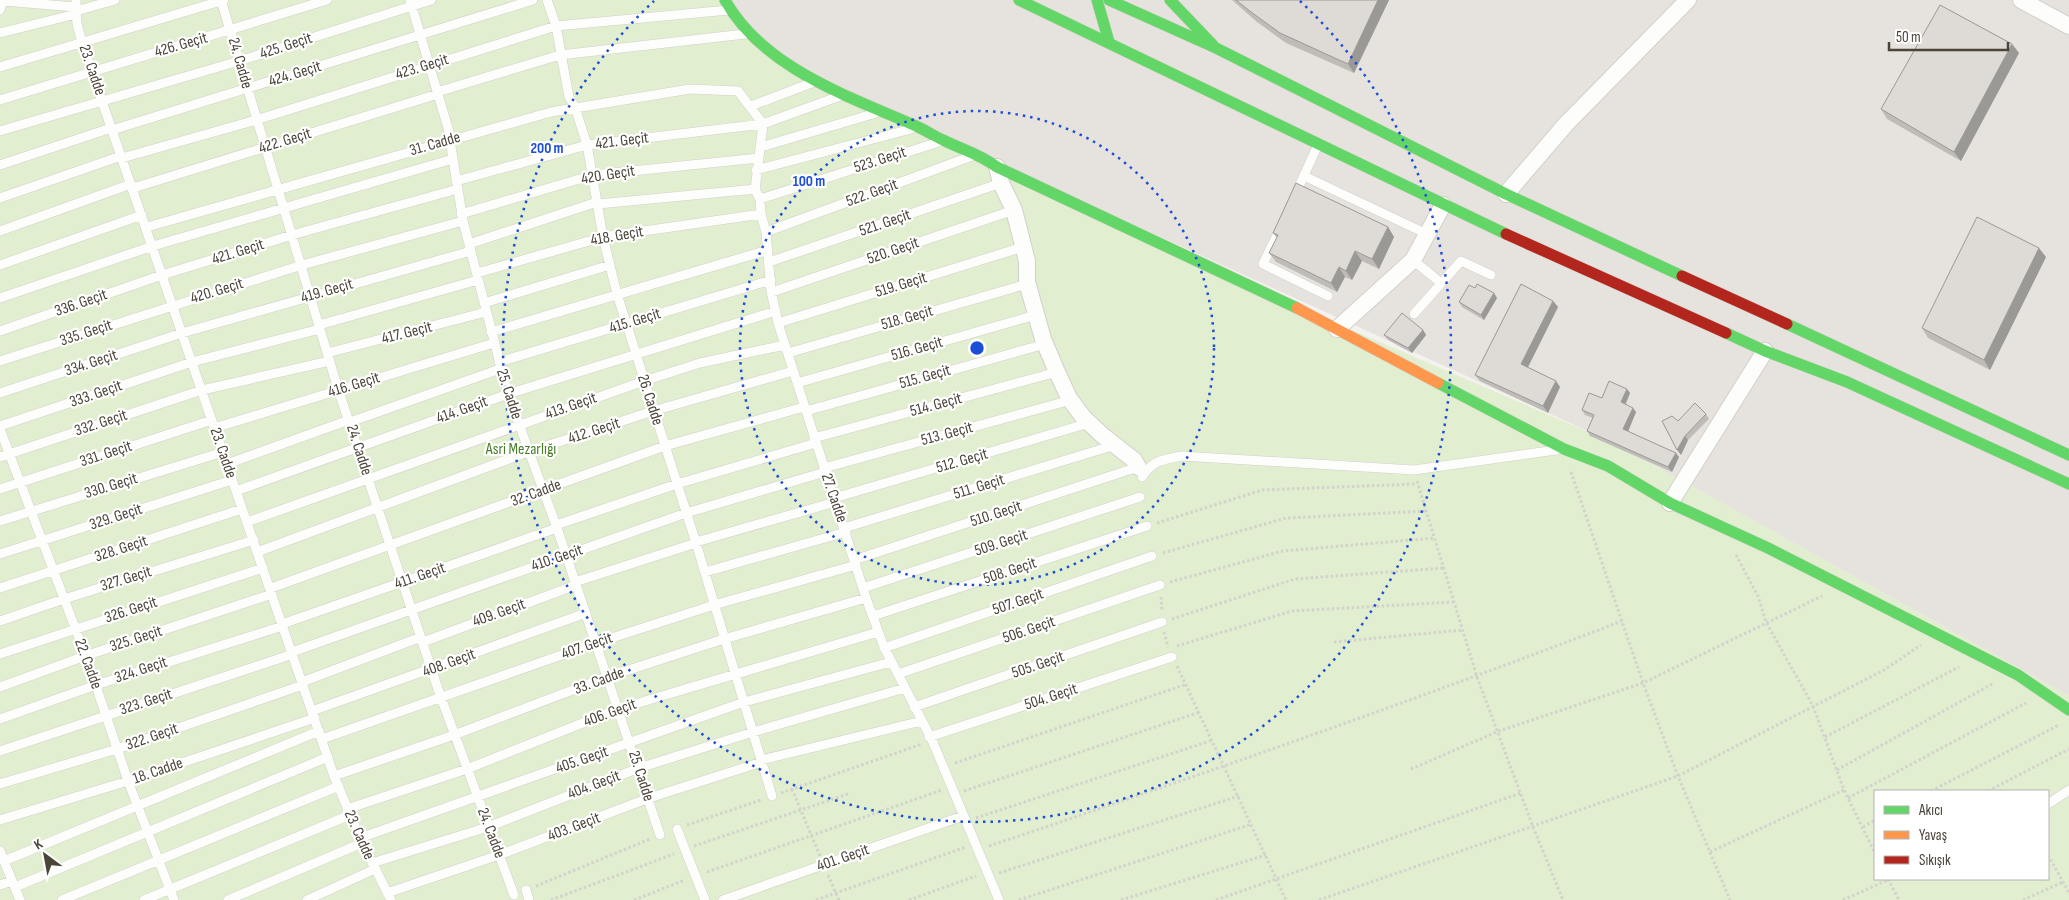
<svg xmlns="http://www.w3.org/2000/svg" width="2069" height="900" font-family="'Sofia Sans Condensed',sans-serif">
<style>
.industrial{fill:#e6e2de}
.green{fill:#e1eecf;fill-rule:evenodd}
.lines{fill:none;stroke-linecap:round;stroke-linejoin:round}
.lane-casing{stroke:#d2d0cb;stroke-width:10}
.street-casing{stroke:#d2d0cb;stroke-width:18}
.fast-casing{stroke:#d3cfc5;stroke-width:12}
.slow-casing{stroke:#d3cfc5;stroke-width:12}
.jam-casing{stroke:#d3cfc5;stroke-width:12}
.path{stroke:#d3d2cc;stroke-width:3;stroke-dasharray:2.5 2.5;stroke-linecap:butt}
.lane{stroke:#fdfdfc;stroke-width:9}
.street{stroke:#fdfdfc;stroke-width:16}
.fast{stroke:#63d668;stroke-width:11}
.slow{stroke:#ff974d;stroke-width:11}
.jam{stroke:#b3261e;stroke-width:11}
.wall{fill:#bfbcb8}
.shaded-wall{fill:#9b9996}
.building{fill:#dedbd6;stroke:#9b9996}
.ring{fill:none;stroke:#1d4ed8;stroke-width:2.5;stroke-dasharray:2.5 5}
.labels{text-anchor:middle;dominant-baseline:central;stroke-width:4.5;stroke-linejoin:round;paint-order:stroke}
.street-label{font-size:16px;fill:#4b4439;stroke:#fff}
.park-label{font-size:16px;fill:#4a7f2a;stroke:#fff}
.centre{fill:#1d4ed8;stroke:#fff;stroke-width:2.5}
.ring-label{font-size:15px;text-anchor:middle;font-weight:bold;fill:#1d4ed8;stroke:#fff;stroke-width:4.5;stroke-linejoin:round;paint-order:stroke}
</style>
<rect width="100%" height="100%" fill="#f4f2ee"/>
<path class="industrial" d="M723 0H2069V696L1614 443 780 64Z"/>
<path class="green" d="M2 0H723L780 64 1268 294 1614 443 2069 696V900H0V7ZM1875 791H2048V879H1875Z"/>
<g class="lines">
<g class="lane-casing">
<path id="lane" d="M76 0 77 24 82 43 334 776 360 838 391 900
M221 0 338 389 439 692 514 895
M410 0 448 128 463 221 508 394 557 528 660 835
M547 0 556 26 569 97 575 107 587 145 603 237 617 294 696 543 772 796
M3 1 76 7
M0 10 3 0
M76 11 115 0
M0 33 76 14
M0 67 224 0
M437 92 560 55 745 34
M0 100 327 0
M751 106 814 82
M112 130 533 0
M0 131 239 61 431 0
M761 147 876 113
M122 158 256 120 556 26 729 10
M0 165 111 128
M756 170 911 129
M1304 176 1427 234
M456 181 587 145 763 124 840 96
M133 188 438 94
M1295 195 1317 147
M0 198 121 156
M760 199 939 142
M598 204 756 189
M461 214 593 175 759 158
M147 227 551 112 690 89 738 91 763 124 755 190 760 199 761 214 766 232 771 291 778 323 866 598 884 647 932 740 999 900
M1281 227 1263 264 1328 296
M0 231 131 184
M766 232 972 156
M469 244 597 202
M1413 260 1441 283
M769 262 1001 183
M0 265 142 215
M477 273 603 237 761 214
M772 292 1014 210
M0 298 153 246 453 159
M484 303 610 265
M1414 314 1461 261 1491 275
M778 323 1023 247
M319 325 478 280
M0 331 162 275 292 235 458 189
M491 332 768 250
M327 353 486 312
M788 353 1027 284
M0 361 302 265 463 221
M499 362 771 280
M797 383 1036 315
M0 393 182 333 471 251
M806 411 1045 344
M350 422 500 369
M0 426 192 362 320 329
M214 428 494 343
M0 429 88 662 128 781 174 900
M814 438 1057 372
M0 457 202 390 330 361
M227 464 349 420
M824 468 1071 400
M1142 477C1153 460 1164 459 1182 456L1414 470 1556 450
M0 489 212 420
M236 491 508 394 776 311
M834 498 1089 423
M0 521 223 452
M247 522 644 381 700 363 785 345
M556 525 677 484 816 443
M844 528 1115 445
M696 542 835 502
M257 552 528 452 653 411 793 371
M0 554 232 480
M854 560 1138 467
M705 572 846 532
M575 582 696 543
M0 588 242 509
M271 588 665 446 804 407
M863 588 1140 497
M873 616 1147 526
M0 621 64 599 254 540
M282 624 557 528
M423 642 576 585
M884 648 1152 556
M292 652 686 513 825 472
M0 654 263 568
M898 674 1160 585
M302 682 421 637
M0 687 85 656 272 594
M914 707 1162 622
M312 711 586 613
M0 719 96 685 283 626
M929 737 1172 657
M322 739 596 643 714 605 856 565
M0 751 293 654
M761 760 922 721
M334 776 454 735 607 677 724 639 866 598
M0 784 117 749 303 685
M2048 804 2069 790
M347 809 467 769 618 709 878 632
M0 820 128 781 315 718
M677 829 705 900
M360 838 744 702 891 662
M0 851 20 900
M4 861 319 731
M372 863 488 827 639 768 753 732 905 688
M0 885 12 881
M15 887 328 757
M526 890 529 900
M387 893 499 855 649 798 762 762
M62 900 339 786
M144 900 350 815
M228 900 362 843
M307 900 375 869
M723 900 963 816"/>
</g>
<g class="street-casing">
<path id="street" d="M2021 0 2069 26
M997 167 1001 183 1014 210 1027 261V282L1043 339 1057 372 1069 398 1083 417 1102 435 1134 460 1138 467
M1506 194 1566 124 1688 0
M1337 329 1413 260 1443 205
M1670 503 1765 351"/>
</g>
<g class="fast-casing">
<path id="fast" d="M725 0C763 68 848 96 916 126 925 130 934 136 943 140 963 150 978 153 997 167L1297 308
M1019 0 1506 234
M1097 0 1109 42
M1109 0 1216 48 1506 194 1682 276
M1170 0 1213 45
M1787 324 2069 455
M1726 333 1765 351 1847 382 2069 484
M1438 383 1564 449 1608 466 1670 503 1768 548 2018 675 2069 710"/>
</g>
<g class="slow-casing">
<path id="slow" d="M1297 308 1438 383"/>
</g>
<g class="jam-casing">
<path id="jam" d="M1506 234 1726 333
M1682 276 1787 324"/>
</g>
<path class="path" d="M1571 472 1643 683 1678 776 1730 900
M1417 481 1477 677 1533 827 1563 900
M1157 523 1262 490 1416 484
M1163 553 1286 518 1426 511
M1736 555 1758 596 1766 622 1813 706 1844 790 1875 853
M1170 582 1283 551 1435 538
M1161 597 1162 611
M1172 619 1295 579 1444 568
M1164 632 1168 647
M1334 642 1463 630
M1177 646 1292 611 1454 602
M1177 666 1286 900
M1825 737 1959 667
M955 763 1187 684
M1411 769 1499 731 1643 683 1822 596
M1837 770 1994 683
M792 789 820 856
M964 791 1200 712
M1931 791 2059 725
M1988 791 2069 749
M781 793 922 744
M1848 798 2026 703
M976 818 1213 740
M687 825 761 800
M1863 827 1875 820
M694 846 848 794
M989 846C1201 775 1413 701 1622 621
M1710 852 1844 790
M2048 855 2069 893
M707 872 942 790
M999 873 1239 796
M828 875 839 900
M1888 879 1899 900
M536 886 650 839
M551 900 674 854
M634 900 685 880
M816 900 966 847
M909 900 976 876
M1019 900 1252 824
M1121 900 1266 855
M1216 900 1521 793
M1319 900 1678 776 1884 670 1921 645
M1843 900 1890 879
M2023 900 2063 882"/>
<use href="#lane" class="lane"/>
<use href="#street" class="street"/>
<use href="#fast" class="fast"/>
<use href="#slow" class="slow"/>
<use href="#jam" class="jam"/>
</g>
<path class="wall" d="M1232 0H1389L1354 73 1286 43 1257 22Z
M2012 44 2019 53 1961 161 1887 119 1881 109Z
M1388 227 1394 237 1379 269 1362 261 1352 280 1345 277 1337 292 1276 262 1269 253 1277 238 1273 233Z
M2046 257 1990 370 1928 338 1922 328Z
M1475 288 1494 293 1497 298 1484 320 1462 307 1459 302Z
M1553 301 1558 307 1528 367 1556 381 1560 387 1548 413 1480 381 1475 375Z
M1423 330 1426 335 1412 353 1388 340 1384 335Z
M1630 393 1626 404 1636 412 1628 431 1679 457 1672 472 1590 436 1587 431 1593 418 1585 415 1582 410Z
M1706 414 1709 419 1688 440 1681 455 1678 421Z"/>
<path class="shaded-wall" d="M1378 0H1389L1354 73 1348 64Z
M2012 44 2019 53 1961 161 1954 152Z
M1388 227 1394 237 1379 269 1372 259Z
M2039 248 2046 257 1990 370 1984 360Z
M1355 251 1362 261 1352 280 1346 271Z
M1339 267 1345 277 1337 292 1331 283Z
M1494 293 1497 298 1484 320 1481 315Z
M1553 301 1558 307 1526 371 1521 364Z
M1423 330 1426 335 1412 353 1408 348Z
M1556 381 1560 387 1548 413 1543 406Z
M1627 389 1630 393 1624 407 1621 402Z
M1633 408 1636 412 1627 434 1623 429Z
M1685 436 1688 440 1681 455 1677 450Z
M1676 453 1679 457 1672 472 1668 467Z"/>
<path class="building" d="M1236 0H1378L1348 64 1280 33 1251 12Z
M1940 5 2012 44 1954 152 1881 109Z
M1296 183 1388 227 1372 259 1355 251 1346 271 1339 267 1331 283 1269 253 1278 235 1273 233Z
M1977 217 2039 248 1984 360 1922 328Z
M1477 284 1494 293 1481 315 1459 302 1469 285 1475 288Z
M1521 284 1553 301 1521 364 1556 381 1543 406 1475 375Z
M1402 313 1423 330 1408 348 1384 335Z
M1609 381 1627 389 1621 402 1633 408 1623 429 1676 453 1668 467 1587 431 1594 415 1582 410 1589 393 1602 398Z
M1695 403 1706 414 1685 436 1677 450 1662 421 1672 416 1678 421Z"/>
<g class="ring">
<circle cx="977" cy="348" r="237"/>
<path d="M1300 1A474 474 0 1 1 654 1"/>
</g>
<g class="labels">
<g class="street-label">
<text transform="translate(181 45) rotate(-16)">426. Geçit</text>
<text transform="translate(286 46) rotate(-18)">425. Geçit</text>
<text transform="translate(240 63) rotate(74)">24. Cadde</text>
<text transform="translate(422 67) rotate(-17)">423. Geçit</text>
<text transform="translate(92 70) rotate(71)">23. Cadde</text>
<text transform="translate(295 74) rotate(-17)">424. Geçit</text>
<text transform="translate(285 141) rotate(-17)">422. Geçit</text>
<text transform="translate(622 141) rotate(-7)">421. Geçit</text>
<text transform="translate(435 144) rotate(-16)">31. Cadde</text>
<text transform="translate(880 160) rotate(-18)">523. Geçit</text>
<text transform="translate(608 175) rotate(-9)">420. Geçit</text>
<text transform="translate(872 193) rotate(-20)">522. Geçit</text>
<text transform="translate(885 223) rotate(-19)">521. Geçit</text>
<text transform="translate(617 236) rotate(-10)">418. Geçit</text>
<text transform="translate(893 251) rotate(-19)">520. Geçit</text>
<text transform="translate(238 252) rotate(-17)">421. Geçit</text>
<text transform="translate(901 285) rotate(-17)">519. Geçit</text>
<text transform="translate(217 291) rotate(-17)">420. Geçit</text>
<text transform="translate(327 291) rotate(-16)">419. Geçit</text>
<text transform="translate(81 303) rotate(-19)">336. Geçit</text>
<text transform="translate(907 318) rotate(-16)">518. Geçit</text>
<text transform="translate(635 321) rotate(-17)">415. Geçit</text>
<text transform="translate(86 333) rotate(-18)">335. Geçit</text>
<text transform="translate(407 333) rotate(-14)">417. Geçit</text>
<text transform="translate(917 349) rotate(-16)">516. Geçit</text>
<text transform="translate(91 363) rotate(-18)">334. Geçit</text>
<text transform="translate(925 377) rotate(-16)">515. Geçit</text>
<text transform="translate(354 385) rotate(-17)">416. Geçit</text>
<text transform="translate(96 394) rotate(-19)">333. Geçit</text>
<text transform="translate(509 394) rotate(72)">25. Cadde</text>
<text transform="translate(650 400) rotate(72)">26. Cadde</text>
<text transform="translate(936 405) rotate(-15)">514. Geçit</text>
<text transform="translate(571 406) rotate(-19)">413. Geçit</text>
<text transform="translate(462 410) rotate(-20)">414. Geçit</text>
<text transform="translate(101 423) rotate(-18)">332. Geçit</text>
<text transform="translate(594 431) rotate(-18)">412. Geçit</text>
<text transform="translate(947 434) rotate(-15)">513. Geçit</text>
<text transform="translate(359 450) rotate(72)">24. Cadde</text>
<text transform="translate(223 453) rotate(71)">23. Cadde</text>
<text transform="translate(106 454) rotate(-18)">331. Geçit</text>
<text transform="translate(962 461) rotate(-16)">512. Geçit</text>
<text transform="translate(111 486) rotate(-17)">330. Geçit</text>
<text transform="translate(979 487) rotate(-17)">511. Geçit</text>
<text transform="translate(536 493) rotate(-20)">32. Cadde</text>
<text transform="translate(834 498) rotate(71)">27. Cadde</text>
<text transform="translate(996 514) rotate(-18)">510. Geçit</text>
<text transform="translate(116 517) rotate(-18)">329. Geçit</text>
<text transform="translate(1001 543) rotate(-18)">509. Geçit</text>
<text transform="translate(121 549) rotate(-18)">328. Geçit</text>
<text transform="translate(557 558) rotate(-19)">410. Geçit</text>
<text transform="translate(1010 571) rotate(-18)">508. Geçit</text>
<text transform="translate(420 576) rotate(-19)">411. Geçit</text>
<text transform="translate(126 579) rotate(-17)">327. Geçit</text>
<text transform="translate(1018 602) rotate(-19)">507. Geçit</text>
<text transform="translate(131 610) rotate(-18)">326. Geçit</text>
<text transform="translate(499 613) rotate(-20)">409. Geçit</text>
<text transform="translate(1029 630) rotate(-19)">506. Geçit</text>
<text transform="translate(136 639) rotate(-18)">325. Geçit</text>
<text transform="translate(587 646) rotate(-19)">407. Geçit</text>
<text transform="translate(449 663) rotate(-20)">408. Geçit</text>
<text transform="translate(88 664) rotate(70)">22. Cadde</text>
<text transform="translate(1038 665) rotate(-19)">505. Geçit</text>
<text transform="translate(141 670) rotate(-18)">324. Geçit</text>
<text transform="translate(599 681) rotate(-20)">33. Cadde</text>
<text transform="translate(1051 697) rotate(-18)">504. Geçit</text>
<text transform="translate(146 702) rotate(-18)">323. Geçit</text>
<text transform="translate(610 713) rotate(-20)">406. Geçit</text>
<text transform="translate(152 737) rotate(-19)">322. Geçit</text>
<text transform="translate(582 760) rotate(-19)">405. Geçit</text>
<text transform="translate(158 771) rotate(-19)">18. Cadde</text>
<text transform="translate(641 776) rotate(72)">25. Cadde</text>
<text transform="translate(594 785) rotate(-21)">404. Geçit</text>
<text transform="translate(574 827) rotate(-21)">403. Geçit</text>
<text transform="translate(491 833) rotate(69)">24. Cadde</text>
<text transform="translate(359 835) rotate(66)">23. Cadde</text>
<text transform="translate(843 858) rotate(-19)">401. Geçit</text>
</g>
<g class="park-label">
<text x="521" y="449">Asri Mezarlığı</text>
</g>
</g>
<circle cx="977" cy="348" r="8" class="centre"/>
<g class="ring-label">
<text x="547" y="153">200 m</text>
<text x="809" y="186">100 m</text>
</g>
<rect x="1874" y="790" width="175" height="90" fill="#ffffff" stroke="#b7b4b0"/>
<rect x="1884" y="806" width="25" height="8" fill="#63d668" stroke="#b7b4b0"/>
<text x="1919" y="815" font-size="15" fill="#4b4439">Akıcı</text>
<rect x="1884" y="831" width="25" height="8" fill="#ff974d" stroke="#b7b4b0"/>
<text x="1919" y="840" font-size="15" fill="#4b4439">Yavaş</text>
<rect x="1884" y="856" width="25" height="8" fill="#b3261e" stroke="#b7b4b0"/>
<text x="1919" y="865" font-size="15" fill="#4b4439">Sıkışık</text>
<g transform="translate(45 855) rotate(328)" stroke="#ffffff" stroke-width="4" paint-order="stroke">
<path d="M0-4L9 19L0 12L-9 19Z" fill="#4b4439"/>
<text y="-8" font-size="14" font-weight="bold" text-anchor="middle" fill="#4b4439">K</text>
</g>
<path d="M1889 42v8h119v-8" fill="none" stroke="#4b4439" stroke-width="2.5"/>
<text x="1896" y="42" font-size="15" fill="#4b4439" stroke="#ffffff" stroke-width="4" paint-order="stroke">50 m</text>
</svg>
